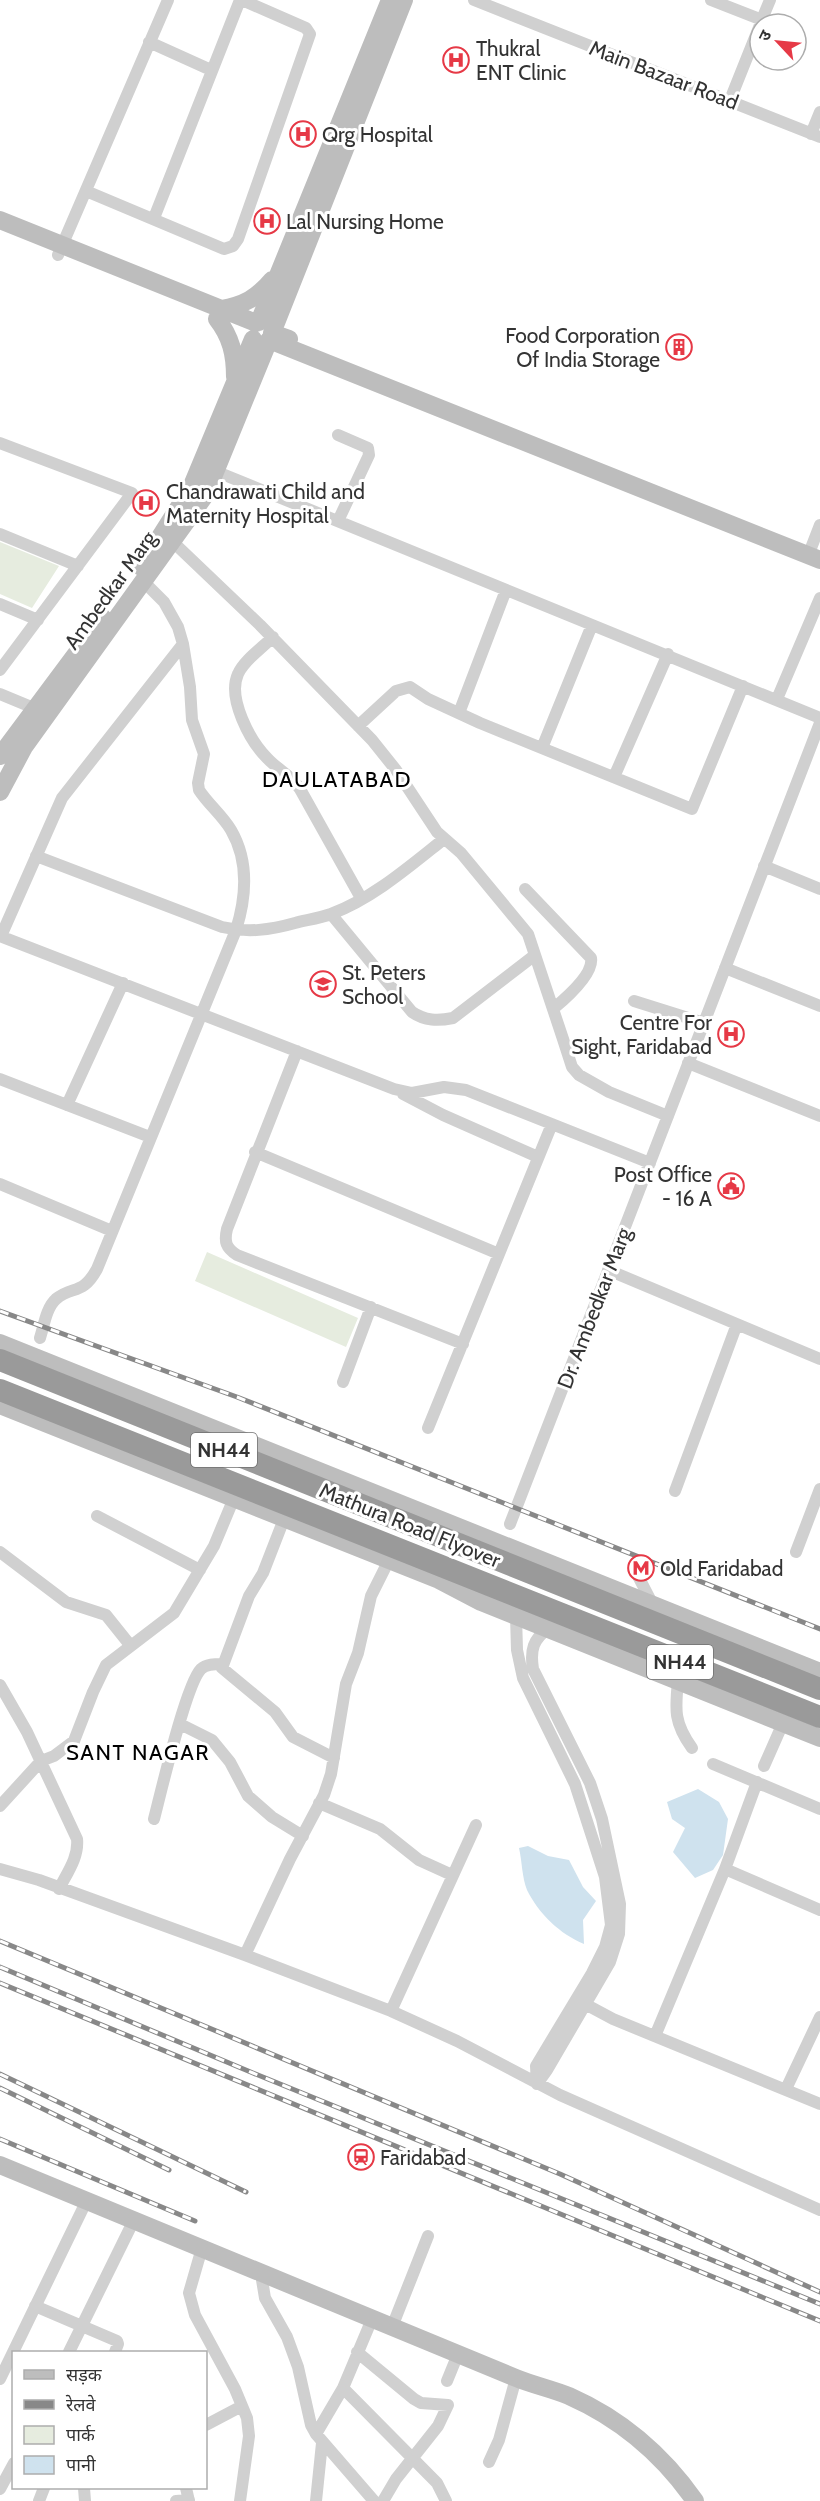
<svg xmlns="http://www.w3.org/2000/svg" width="820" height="2501" font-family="Cabin,'Noto Sans Devanagari',sans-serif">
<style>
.green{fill:#e6ecdf}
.water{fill:#cfe2ee}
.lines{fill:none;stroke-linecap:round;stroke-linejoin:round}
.street{stroke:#d0d0d0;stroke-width:12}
.secondary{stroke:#bdbdbd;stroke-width:18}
.highway{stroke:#9a9a9a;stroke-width:22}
.rail-casing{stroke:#888;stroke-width:5}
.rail{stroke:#fff;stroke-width:3;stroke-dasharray:9;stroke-linecap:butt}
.labels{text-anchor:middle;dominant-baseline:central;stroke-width:6;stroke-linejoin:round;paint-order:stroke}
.shield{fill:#fff;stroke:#707070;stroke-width:1.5}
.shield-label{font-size:20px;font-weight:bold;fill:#333}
.poi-label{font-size:21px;fill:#333;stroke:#fff;text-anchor:start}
.street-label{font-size:21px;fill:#333;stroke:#fff}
.neighbourhood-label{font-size:22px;letter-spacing:1.5px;fill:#000;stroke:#fff}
</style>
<rect width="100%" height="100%" fill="#fff"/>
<path class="green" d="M0 542 59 566 32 608 0 594Z
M207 1252 358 1318 346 1347 195 1281Z"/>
<path class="water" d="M698 1789 719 1802 728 1819 723 1855 713 1870 695 1878 673 1852 685 1828 672 1819 667 1802Z
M528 1846 548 1856 569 1860 583 1887 596 1901 583 1920 584 1944C560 1934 539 1914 527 1890 522 1878 522 1861 519 1848Z"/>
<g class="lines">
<path class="street" d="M474 0 820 137
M711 0 762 20
M760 24 770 0
M149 42 211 70
M730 100 760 25
M811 134 820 112
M86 191 224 249 233 246 238 239 310 34 306 28 242 0
M154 218 240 0
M58 255 168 0
M0 443 132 493 0 670
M210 469 820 718
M338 521 369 455 368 448 338 435
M0 534 78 566
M173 542 260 625 372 740 396 770 437 832 461 853 528 934 563 1039 572 1067 579 1075 609 1092 668 1116
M808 556 820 525
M0 604 38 620
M273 637C262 648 244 660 238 674 227 698 250 741 267 758 278 770 291 775 300 789L361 898
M0 694 41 711
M777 699 820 598
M459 713 506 590
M358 726 396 691 410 687 428 699 480 723 692 809 743 686
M542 748 592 625
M614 777 668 654
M36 856 222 927C248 933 270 930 295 923 307 920 320 918 331 914 372 899 410 866 444 839
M764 866 820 889
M525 889 591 958C594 974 565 999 553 1009
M331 914 412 1012C425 1021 438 1021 453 1018L535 955
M0 936 394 1089 412 1093 444 1087 466 1090 650 1163
M1 936 62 798 183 644
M725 968 820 1006
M634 1001 704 1023
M297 1051 227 1229C224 1242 226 1248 237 1255L463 1344
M688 1063 820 1116
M0 1079 150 1137
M403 1094 443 1115 538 1157
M67 1105 123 983
M255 1152 499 1254
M0 1184 112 1231
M608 1270 820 1359
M40 1338C44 1326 46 1308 56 1299 73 1285 82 1296 97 1269L236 930C246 898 249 861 231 830 222 815 208 804 199 790L198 783 204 754 192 720 190 687 183 644 178 627 164 602 144 582
M343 1382 371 1307
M428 1428 552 1124
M675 1491 737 1324
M97 1516 200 1570
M284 1519 263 1573 249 1596 222 1668 275 1712 293 1737 334 1758
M510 1524 820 723
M0 1552 66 1602 106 1615 130 1645
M796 1552 820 1489
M637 1574 653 1605
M516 1616 517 1650 523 1678 575 1784 605 1877 611 1925 605 1947 592 1973 536 2066 537 2084
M678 1681C675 1710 674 1723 692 1748
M0 1685 27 1732 77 1839C79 1857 67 1873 59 1889
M180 1724 212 1740 230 1762 248 1796 272 1817 303 1836
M713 1764 820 1809
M764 1766 783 1723
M319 1803 380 1829 419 1860 452 1875
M0 1806 41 1761 54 1756 74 1741 93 1692 106 1665 174 1613 214 1546 234 1498
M154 1819C161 1792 186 1684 201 1669 206 1664 215 1664 222 1664
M0 1869 39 1880 245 1955 391 2011 457 2041 560 2095 820 2210
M725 1869 820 1910
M245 1955 290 1859 324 1795 331 1774 346 1684 358 1653 371 1596 389 1560
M585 2004 613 2019 820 2104
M391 2011 476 1825
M655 2036 725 1869 757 1782
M537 2084 547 2070 610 1962 619 1934 620 1904 602 1819 590 1783 533 1669C530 1650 533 1639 549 1628
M786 2089 820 2017
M202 2248 189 2293 195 2315 235 2389 247 2418 249 2436 240 2501
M261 2274 265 2298 287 2337 298 2367 311 2425 316 2434 374 2501
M35 2306 117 2341 118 2344 115 2352
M392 2327 428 2236
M69 2352 134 2220
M357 2352 414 2399 421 2403 448 2405 438 2426 396 2479 383 2501
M0 2379 87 2200
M447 2381 458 2354
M343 2388 437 2483 446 2501
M206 2425 242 2406
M316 2434 343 2388 372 2319
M489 2462 499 2440 516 2378
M84 2488 85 2501
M186 2488 189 2501
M0 2489 14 2463
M39 2501 44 2488
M176 2501 189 2500
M316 2501 322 2443"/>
<path class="secondary" d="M0 220 256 323
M221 309C244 305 257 298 272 280
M217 319C231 337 235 354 235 377
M259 322 390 0
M289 339 272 333 404 0
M141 567 191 488 253 339
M0 756 103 618
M0 792 24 747 206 494 269 340 820 560
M0 1343 820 1672
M0 1405 439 1580 481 1602 820 1738
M0 2165 516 2378C533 2385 552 2389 569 2396 621 2419 663 2455 695 2501"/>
<path class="highway" d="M0 1360 820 1689
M0 1390 820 1717"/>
<g class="rail-casing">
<path id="rail" d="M0 1311 237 1397 820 1629
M0 1941 560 2174 820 2292
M0 1967 253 2073 820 2304
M0 1983 820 2321
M0 2074 246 2192
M0 2088 169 2170
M0 2139 195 2221"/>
</g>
<use href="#rail" class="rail"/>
</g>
<defs>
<g id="hospital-ring" transform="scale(1.35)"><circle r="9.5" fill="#fff" stroke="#e63946" stroke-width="1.5"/><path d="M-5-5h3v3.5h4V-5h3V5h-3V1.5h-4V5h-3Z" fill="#e63946"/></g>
<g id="building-ring" transform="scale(1.35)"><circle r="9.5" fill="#fff" stroke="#e63946" stroke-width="1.5"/><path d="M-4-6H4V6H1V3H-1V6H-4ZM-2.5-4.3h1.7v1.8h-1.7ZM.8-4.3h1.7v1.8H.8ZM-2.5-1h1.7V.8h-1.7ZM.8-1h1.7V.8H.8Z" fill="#e63946"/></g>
<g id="school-ring" transform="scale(1.35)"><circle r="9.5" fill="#fff" stroke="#e63946" stroke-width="1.5"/><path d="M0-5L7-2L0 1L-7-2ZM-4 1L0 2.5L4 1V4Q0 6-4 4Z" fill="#e63946"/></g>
<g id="civic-ring" transform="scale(1.35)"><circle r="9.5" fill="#fff" stroke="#e63946" stroke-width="1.5"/><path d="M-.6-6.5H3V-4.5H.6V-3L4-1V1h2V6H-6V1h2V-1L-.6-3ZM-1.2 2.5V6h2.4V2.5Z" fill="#e63946"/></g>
<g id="metro-ring" transform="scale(1.35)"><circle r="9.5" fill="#fff" stroke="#e63946" stroke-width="1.5"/><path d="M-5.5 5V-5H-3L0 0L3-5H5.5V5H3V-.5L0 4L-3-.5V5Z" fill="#e63946"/></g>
<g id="station-ring" transform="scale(1.35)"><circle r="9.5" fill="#fff" stroke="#e63946" stroke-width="1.5"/><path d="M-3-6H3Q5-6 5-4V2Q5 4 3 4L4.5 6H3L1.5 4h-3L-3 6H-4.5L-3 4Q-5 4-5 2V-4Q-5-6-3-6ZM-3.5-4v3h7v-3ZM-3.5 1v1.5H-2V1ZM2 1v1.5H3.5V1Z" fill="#e63946"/></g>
</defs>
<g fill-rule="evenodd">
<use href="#hospital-ring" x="456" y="60"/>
<use href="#hospital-ring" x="303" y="134"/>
<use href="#hospital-ring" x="267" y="221"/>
<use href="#building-ring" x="679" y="347"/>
<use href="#hospital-ring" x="146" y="503"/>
<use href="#school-ring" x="323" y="984"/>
<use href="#hospital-ring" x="731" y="1034"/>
<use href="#civic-ring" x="731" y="1186"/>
<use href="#metro-ring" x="641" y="1568"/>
<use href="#station-ring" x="361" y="2157"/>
</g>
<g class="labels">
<g class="shield">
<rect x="191" y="1433" width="66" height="34" rx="4.5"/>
<rect x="647" y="1645" width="66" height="34" rx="4.5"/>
</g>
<g class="shield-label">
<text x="224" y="1450">NH44</text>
<text x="680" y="1662">NH44</text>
</g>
<g class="poi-label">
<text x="476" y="48">Thukral<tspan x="476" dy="24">ENT Clinic</tspan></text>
<text x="322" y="134">Qrg Hospital</text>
<text x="286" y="221">Lal Nursing Home</text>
<text x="660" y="335" text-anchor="end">Food Corporation<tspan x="660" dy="24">Of India Storage</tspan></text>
<text x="166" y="491">Chandrawati Child and<tspan x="166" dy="24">Maternity Hospital</tspan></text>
<text x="342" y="972">St. Peters<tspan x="342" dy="24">School</tspan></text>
<text x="712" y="1022" text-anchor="end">Centre For<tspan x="712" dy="24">Sight, Faridabad</tspan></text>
<text x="712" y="1174" text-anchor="end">Post Office<tspan x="712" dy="24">- 16 A</tspan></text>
<text x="660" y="1568">Old Faridabad</text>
<text x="380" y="2157">Faridabad</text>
</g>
<g class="street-label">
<text transform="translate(664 75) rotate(21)">Main Bazaar Road</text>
<text transform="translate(110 590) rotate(-54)">Ambedkar Marg</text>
<text transform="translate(594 1308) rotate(-69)">Dr. Ambedkar Marg</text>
<text transform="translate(410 1525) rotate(22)">Mathura Road Flyover</text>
</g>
<g class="neighbourhood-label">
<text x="337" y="779">DAULATABAD</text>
<text x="138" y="1752">SANT NAGAR</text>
</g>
</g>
<rect x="12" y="2351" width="195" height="138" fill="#ffffff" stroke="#adadad" stroke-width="1.5"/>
<rect x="24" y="2370" width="30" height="9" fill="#bdbdbd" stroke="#adadad" stroke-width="1.5"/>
<text x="66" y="2381" font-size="18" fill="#333333">सड़क</text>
<rect x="24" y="2400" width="30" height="9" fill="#888888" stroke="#adadad" stroke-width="1.5"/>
<text x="66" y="2411" font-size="18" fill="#333333">रेलवे</text>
<rect x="24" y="2426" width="30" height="18" fill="#e6ecdf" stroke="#adadad" stroke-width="1.5"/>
<text x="66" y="2441" font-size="18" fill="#333333">पार्क</text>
<rect x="24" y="2456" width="30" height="18" fill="#cfe2ee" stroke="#adadad" stroke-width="1.5"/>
<text x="66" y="2471" font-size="18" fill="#333333">पानी</text>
<g transform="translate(778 42) rotate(296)"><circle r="28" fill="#ffffff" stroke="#adadad" stroke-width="1.5"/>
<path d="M0-4.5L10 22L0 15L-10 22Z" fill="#e63946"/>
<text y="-9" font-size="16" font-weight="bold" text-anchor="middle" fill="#333333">उ</text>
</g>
</svg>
